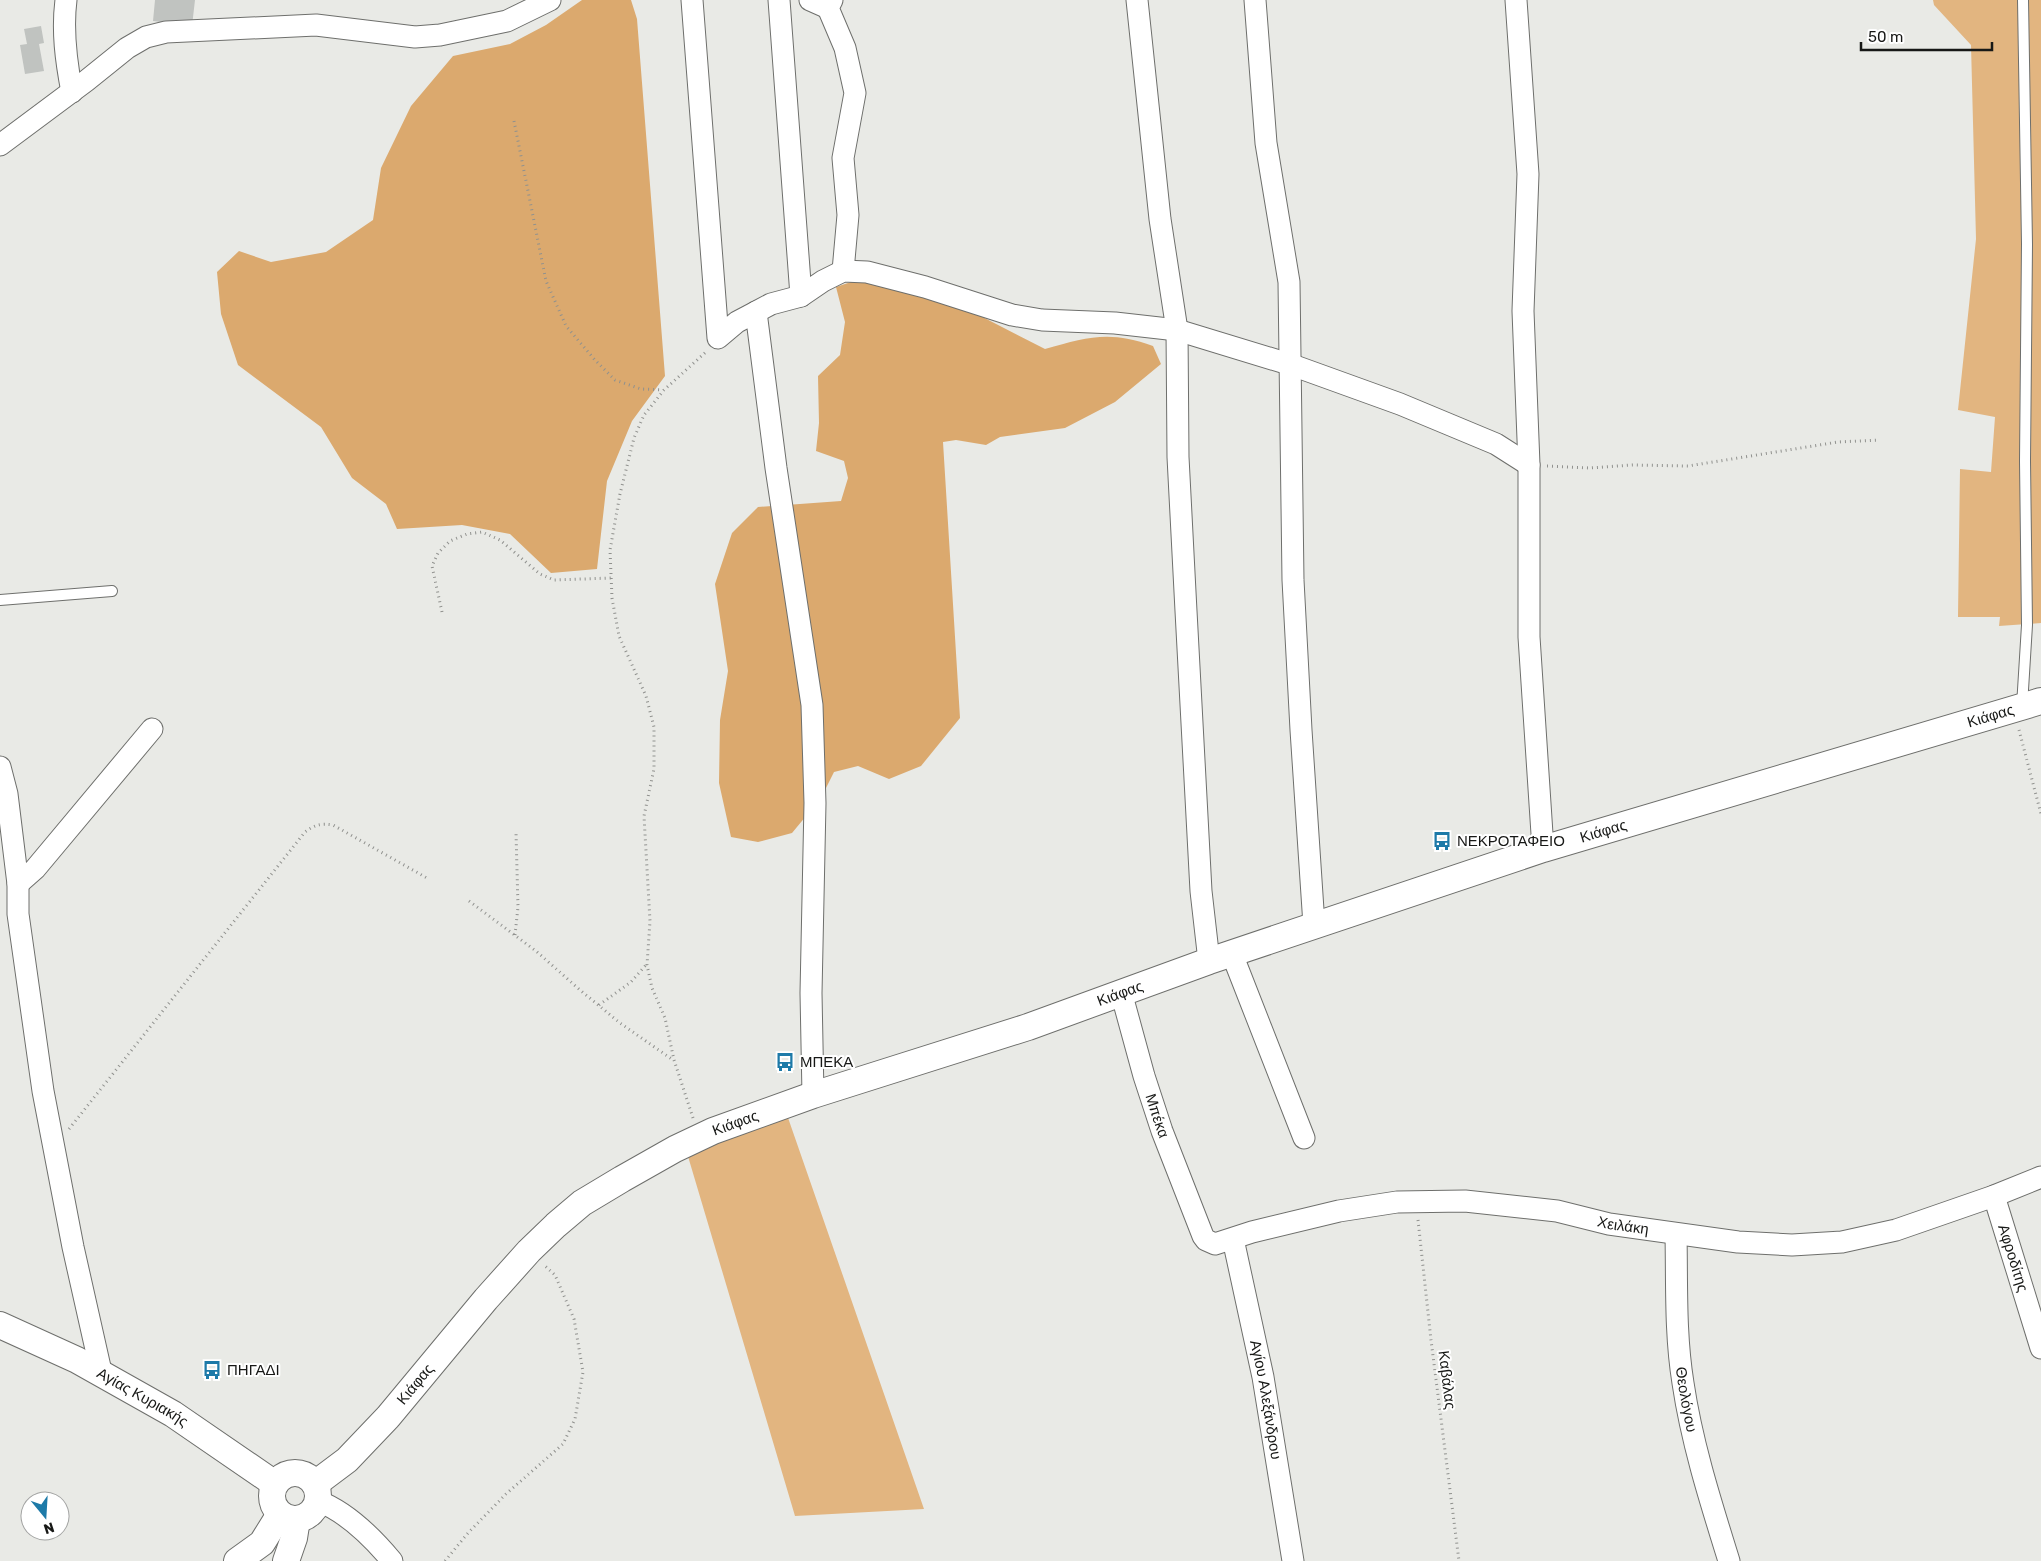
<svg xmlns="http://www.w3.org/2000/svg" width="2041" height="1561" font-family="Rubik,sans-serif">
<style>
.green{fill:#e2b580}
.forest{fill:#dba96e}
.building{fill:#c0c3c0}
.lines{fill:none;stroke-linecap:round;stroke-linejoin:round}
.service-casing{stroke:#6e6f6c;stroke-width:12}
.minor-casing{stroke:#6e6f6c;stroke-width:23}
.tertiary-casing{stroke:#6e6f6c;stroke-width:28}
.path{stroke:#90918e;stroke-width:3;stroke-dasharray:1 4;stroke-linecap:butt}
.service{stroke:#fff;stroke-width:10}
.minor{stroke:#fff;stroke-width:21}
.tertiary{stroke:#fff;stroke-width:26}
.labels{text-anchor:middle;dominant-baseline:central;stroke-width:4;stroke-linejoin:round;paint-order:stroke}
.street-label{font-size:15px;fill:#171816;stroke:#fff}
.poi-label{font-size:15px;fill:#171816;stroke:#fff;text-anchor:start}
</style>
<rect width="100%" height="100%" fill="#e9eae6"/>
<path class="green" d="M1933 0H2041V623L1999 626 2000 617H1958L1960 469 1991 472 1995 417 1958 410 1976 239 1971 45 1934 5Z
M786 1112 924 1509 795 1516 687 1153Z"/>
<path class="forest" d="M582 0H631L637 19 665 376 632 421 607 481 597 569 551 573 510 534 462 525 397 529 386 504 352 478 321 427 238 365 221 314 217 272 239 251 271 262 326 252 373 220 381 168 411 106 453 56 510 44 546 25Z
M854 281 896 286 967 309 1045 349C1087 337 1110 330 1153 346L1161 364 1115 402 1065 428 1000 437 986 445 956 440 943 442 960 718 921 766 889 779 858 766 834 772 821 798 792 833 758 842 731 837 719 783 720 720 728 671 715 584 732 533 758 507 841 501 848 478 844 461 816 451 819 423 818 376 840 355 845 322 836 287Z"/>
<path class="building" d="M155 0H195L192 26 153 21Z
M41 26 44 43 39 44 44 71 25 74 20 45 27 44 24 29Z"/>
<g class="lines">
<g class="service-casing">
<path id="service" d="M0 600 112 591
M2022 706 2027 625 2025 461 2027 244 2023 0"/>
</g>
<g class="minor-casing">
<g id="minor">
<path d="M66 0C62 31 66 61 72 92"/>
<path d="M692 0 718 338 737 322 756 312 776 468 812 705 815 803 811 993 813 1095"/>
<path d="M810 0 828 8"/>
<path d="M832 0 828 8 845 48 855 93 843 158 848 215 843 271"/>
<path d="M1137 0 1160 219 1177 330 1178 457 1186 611 1201 891 1209 961"/>
<path d="M1255 0 1266 143 1289 282 1293 580 1301 730 1314 925"/>
<path d="M1516 0 1528 174 1523 311 1529 465V637L1543 849"/>
<path d="M0 145 86 81 127 48 146 37 166 32 316 25 415 37 440 35 507 21 550 0"/>
<path d="M801 296 823 281 843 271 867 272 925 287 1012 315 1042 320 1115 323 1177 330 1292 365 1400 404 1496 444 1529 465"/>
<path d="M756 312 771 304 801 296 779 0"/>
<path d="M0 767 7 794 18 884V914L43 1091 73 1247 102 1376"/>
<path d="M18 884 35 869 152 729"/>
<path d="M1232 954 1304 1138"/>
<path id="s1" d="M1121 992 1144 1076 1162 1131 1203 1236 1206 1240 1215 1244 1252 1232 1339 1211 1397 1202 1465 1201 1557 1211 1609 1224 1738 1242 1792 1245 1842 1242 1896 1230 1994 1196 2041 1177"/>
<path id="s2" d="M1994 1196 2041 1348"/>
<path id="s3" d="M1676 1234C1677 1283 1675 1334 1683 1383 1692 1444 1711 1503 1729 1561"/>
<path id="s4" d="M1233 1239 1263 1377 1293 1561"/>
<path d="M318 1501C347 1512 372 1537 392 1561"/>
</g>
</g>
<g class="tertiary-casing">
<g id="tertiary">
<path id="s5" d="M0 1325 77 1360 173 1414 275 1484"/>
<circle cx="295" cy="1496" r="23"/>
<path id="s6" d="M315 1484 347 1460 388 1417 486 1299 529 1251 556 1225 582 1203 622 1179 675 1149 713 1131 813 1095 1028 1027 1209 961 1543 849 2041 701"/>
<path d="M237 1561 262 1543 280 1514"/>
<path d="M286 1561 294 1538 297 1519"/>
</g>
</g>
<path class="path" d="M514 121 546 281 566 326 595 360 615 380 641 389 663 390
M1547 466 1590 468 1632 465 1688 466 1838 442 1879 440
M442 612 432 566 438 553 450 541 467 534 482 532 500 540 540 574 554 580 611 578
M2019 730 2041 814
M469 901 536 951 580 990 620 1023 673 1060
M515 935 518 907 516 832
M599 1005 631 982 646 965
M693 1118 674 1060 665 1018 652 988 647 965 650 921 644 816 654 769V727L646 696 619 636 612 598 610 550 620 494 634 438 644 415 664 390 707 351
M69 1129 305 832C314 825 321 823 333 825L427 878
M1418 1220 1431 1340 1459 1561
M445 1561 468 1533 506 1494 563 1444 575 1419 583 1372 574 1319 555 1275 544 1265"/>
<use href="#service" class="service"/>
<use href="#minor" class="minor"/>
<use href="#tertiary" class="tertiary"/>
</g>
<defs>
<g id="bus-bare" transform="scale(1.5)"><path d="M-5-6H5V4H4V6H2V4H-2V6H-4V4H-5ZM-3.5-4V0h7V-4ZM-3.5 1.2v1.5H-2V1.2ZM2 1.2v1.5H3.5V1.2Z" fill="#1d7aa8" stroke="#fff" stroke-width="2.5" paint-order="stroke"/></g>
</defs>
<g fill-rule="evenodd">
<use href="#bus-bare" x="1442" y="841"/>
<use href="#bus-bare" x="785" y="1062"/>
<use href="#bus-bare" x="212" y="1370"/>
</g>
<g class="labels">
<g class="street-label">
<text stroke="none"><textPath href="#s6" startOffset="1882">Κιάφας</textPath></text>
<text stroke="none"><textPath href="#s6" startOffset="1478">Κιάφας</textPath></text>
<text stroke="none"><textPath href="#s6" startOffset="968">Κιάφας</textPath></text>
<text stroke="none"><textPath href="#s1" startOffset="129">Μπέκα</textPath></text>
<text stroke="none"><textPath href="#s6" startOffset="562">Κιάφας</textPath></text>
<text stroke="none"><textPath href="#s1" startOffset="688">Χειλάκη</textPath></text>
<text stroke="none"><textPath href="#s2" startOffset="65">Αφροδίτης</textPath></text>
<text transform="translate(1447 1380) rotate(83)">Καβάλας</text>
<text stroke="none"><textPath href="#s6" startOffset="142">Κιάφας</textPath></text>
<text stroke="none"><textPath href="#s5" startOffset="160">Αγίας Κυριακής</textPath></text>
<text stroke="none"><textPath href="#s4" startOffset="164">Αγίου Αλεξάνδρου</textPath></text>
<text stroke="none"><textPath href="#s3" startOffset="166">Θεολόγου</textPath></text>
</g>
<g class="poi-label">
<text x="1457" y="841">ΝΕΚΡΟΤΑΦΕΙΟ</text>
<text x="800" y="1062">ΜΠΕΚΑ</text>
<text x="227" y="1370">ΠΗΓΑΔΙ</text>
</g>
</g>
<g transform="translate(45 1516) rotate(162)"><circle r="24" fill="#ffffff" stroke="#a2a3a2"/>
<path d="M0-4L9 19L0 12L-9 19Z" fill="#1d7aa8"/>
<text y="-8" font-size="14" font-weight="bold" text-anchor="middle" fill="#171816">N</text>
</g>
<path d="M1861 42v8h131v-8" fill="none" stroke="#171816" stroke-width="2.5"/>
<text x="1868" y="42" font-size="15" fill="#171816" stroke="#ffffff" stroke-width="4" paint-order="stroke">50 m</text>
</svg>
